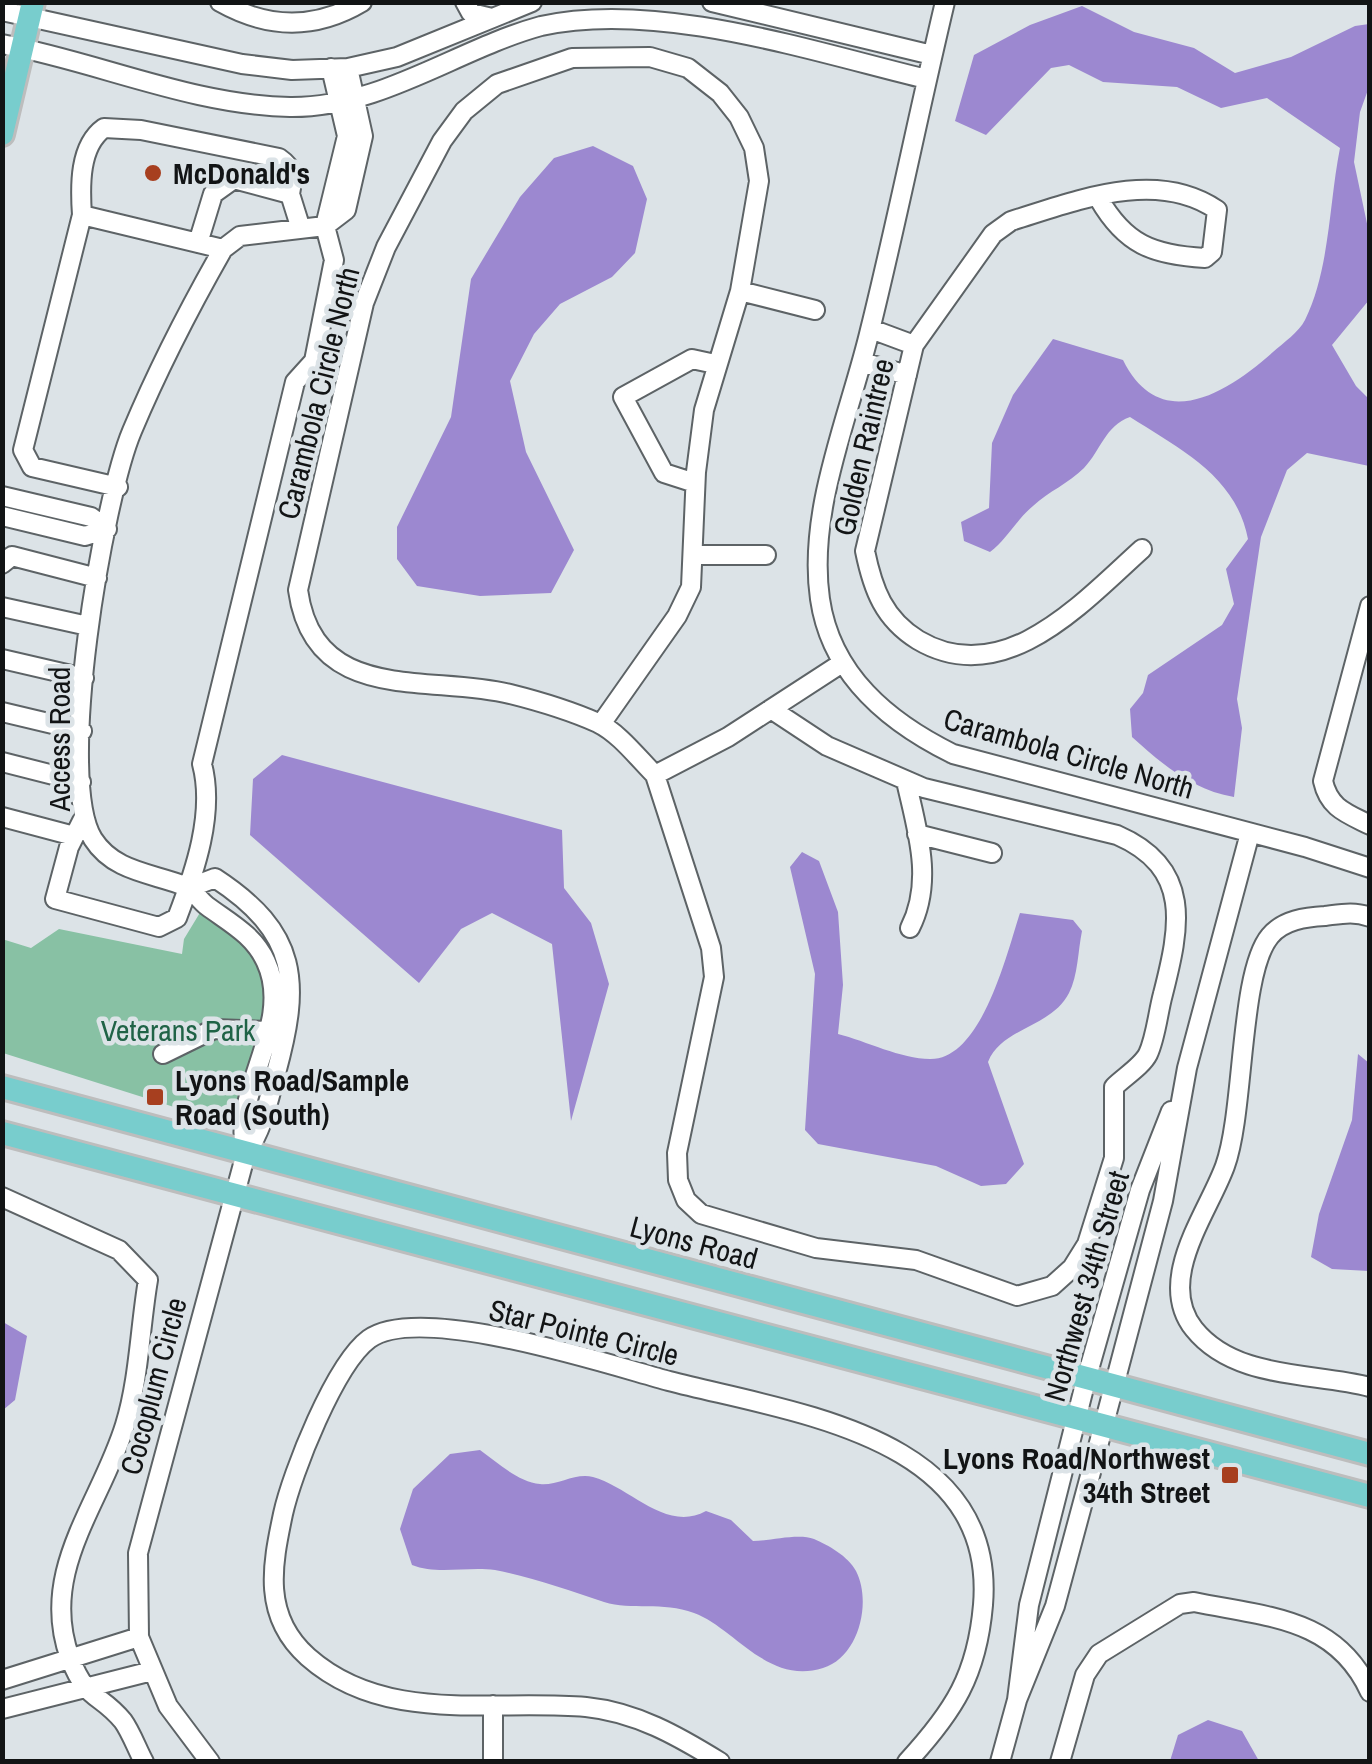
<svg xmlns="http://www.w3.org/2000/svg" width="1372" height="1764" font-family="'Archivo Narrow',sans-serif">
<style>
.green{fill:#88c1a4}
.water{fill:#9c88d0}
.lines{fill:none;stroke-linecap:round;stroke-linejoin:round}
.minor-casing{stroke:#5d6366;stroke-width:22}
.major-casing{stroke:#bdbdbd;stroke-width:28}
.minor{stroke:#fff;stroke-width:18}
.major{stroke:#78cdcd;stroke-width:22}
.poi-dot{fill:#a73f1f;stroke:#dce3e7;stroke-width:4}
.labels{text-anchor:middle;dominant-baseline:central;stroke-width:9;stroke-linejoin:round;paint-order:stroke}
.poi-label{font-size:30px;font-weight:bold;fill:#121415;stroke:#dce3e7;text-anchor:start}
.street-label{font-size:30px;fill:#121415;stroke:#dce3e7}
.park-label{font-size:30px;fill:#206347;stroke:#dce3e7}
</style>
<rect width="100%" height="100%" fill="#dce3e7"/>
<path class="green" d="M201 911C294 961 262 1023 240 1106L227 1119H212L3 1053 2 939 31 948 59 929 182 954 184 939Z"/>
<path class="water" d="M1082 6 1134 32 1194 48 1235 73 1291 57 1355 26 1369 24V87L1360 112 1354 162 1369 233V300L1332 345 1356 386 1369 399V466L1307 453 1287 470 1261 537 1237 699 1242 728 1234 797C1193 790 1163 765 1132 737L1130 709 1143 693 1148 675 1222 625 1234 604 1226 569 1248 539C1236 476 1180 449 1130 417 1105 426 1101 450 1084 468 1068 484 1049 491 1033 506 1017 519 1007 539 990 552L964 541 961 522 989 508 992 443 1013 395 1053 339 1123 360C1160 435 1227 393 1273 352 1283 343 1299 332 1305 320 1330 269 1329 203 1340 148L1267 98 1221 108 1177 87 1103 82 1069 65 1051 68 986 135 955 121 974 55 1030 25Z
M593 146 633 166 647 199 635 253 612 277 560 304 534 334 510 381 526 452 574 550 551 593 480 596 417 586 397 559V527L451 417 471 279 520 197 554 158Z
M282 755 562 830 564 888 591 923 609 984 571 1121 552 944 492 913 461 929 419 983 250 835 253 779Z
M802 852 819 861 838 912 843 985 838 1034C866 1041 901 1059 930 1059 982 1060 1007 952 1020 913L1073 920 1082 931C1078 950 1078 976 1069 993 1051 1028 1002 1027 988 1062L1024 1164 1006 1184 981 1186 936 1166 818 1144 805 1130 815 974 790 867Z
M1358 1054 1369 1063V1271L1332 1269 1311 1257 1319 1214 1352 1120Z
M3 1322 27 1336 15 1400 3 1410Z
M480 1450C497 1462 518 1482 540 1484 557 1486 576 1472 593 1477 630 1487 666 1533 706 1511L731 1520 753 1541C770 1541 798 1533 814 1539 828 1545 848 1556 856 1571 872 1602 859 1657 823 1668 767 1685 735 1628 694 1613 662 1601 632 1611 604 1602 568 1590 532 1577 495 1570 468 1566 437 1575 412 1565L400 1529 413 1489 450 1454Z
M1208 1720 1242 1731 1259 1761H1170L1178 1735Z"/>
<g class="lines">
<g class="minor-casing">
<path id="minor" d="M220 2C268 29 315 30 362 2
M465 2 471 13 492 18
M712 2 932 55
M945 2C919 111 897 221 870 330 850 415 807 510 820 599 831 675 888 722 953 754L1305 847 1370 868
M2 11 242 64 292 70 348 68 397 57 532 2
M2 44C98 62 192 105 290 107 381 108 457 49 541 26 656 0 811 51 926 79
M1099 199C1125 244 1152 255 1205 258L1212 252 1217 210C1156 168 1076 201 1011 221L993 234 914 345 865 551C873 590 884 619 918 640 1004 691 1083 602 1142 549
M82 215C80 186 79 146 104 128L141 130 279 158C295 169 293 177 290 194
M198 243 213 194 234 179 290 194 300 226
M740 291 815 310
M871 329 914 345
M862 362 907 375
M695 483 664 473 623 397 692 359 715 364
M118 487 32 467 23 450 82 215 223 249
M2 496 91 517 107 529
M2 516 85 536 107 529
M693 555H766
M2 564 12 556 97 578
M1370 606 1323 781C1329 808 1346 813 1370 825
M2 607 88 626
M2 659 84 678
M2 712 82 731
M601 724 677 616 691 587 696 472 704 410 740 291 759 181 754 148 739 117 720 93 688 68 650 57 572 58 497 84 464 111 442 141 386 247 364 303 298 590C314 705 427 674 510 694 538 701 571 711 598 723 619 733 638 758 655 775L728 737 842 663
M2 762 81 782
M655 775 711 948 714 977 677 1153 678 1180 686 1200 701 1214 816 1248 916 1260 1017 1296 1052 1286 1072 1268 1087 1244 1114 1158V1087C1124 1077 1142 1066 1148 1054 1156 1037 1158 1012 1163 994 1180 927 1193 868 1117 835L924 788 827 746 771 709
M906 781C917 830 934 881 910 928
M2 817 74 836
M83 819 69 847 55 899 159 927 177 918C195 871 215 813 202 764L295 382 314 361 334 260 325 226 347 136 331 68
M917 834 992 853
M189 888 215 878C299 933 301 982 276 1073 268 1102 263 1129 246 1153 230 1092 295 1024 266 962 254 935 230 923 207 906 199 900 194 890 185 886 152 873 114 872 93 839 55 778 103 500 132 431 158 369 190 307 223 249L240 236 325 226 346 210 363 136 348 68
M1370 917C1354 911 1341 914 1325 916 1306 917 1283 920 1270 936 1239 973 1245 1111 1225 1166 1208 1213 1155 1280 1194 1329 1235 1380 1312 1372 1370 1387
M163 1054 214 1029 268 1031
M2 1197 119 1250 148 1280C140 1327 139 1380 125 1425 101 1504 38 1571 70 1658 87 1702 99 1692 123 1721 131 1732 137 1749 144 1762
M2 1680 139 1637
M1017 1700 1055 1606 1104 1424 1163 1201 1187 1068 1250 833
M2 1709 152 1671
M210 1762 168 1706 139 1637 138 1553 246 1153
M493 1762V1705
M720 1762C678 1736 636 1712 586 1707 491 1699 385 1725 308 1657 262 1616 272 1566 283 1514 292 1473 335 1364 369 1339 420 1302 609 1365 669 1381 792 1413 997 1435 983 1605 977 1675 954 1711 907 1762
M1000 1762 1017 1700 1029 1605 1086 1380 1140 1190 1171 1111
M1060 1762 1085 1675 1099 1654 1180 1604 1194 1602C1266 1617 1336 1617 1370 1692"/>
</g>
<g class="major-casing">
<path id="major" d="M2 134 33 2
M2 1087 1370 1454
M2 1133 1370 1496"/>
</g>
<use href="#minor" class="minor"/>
<use href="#major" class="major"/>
</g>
<g class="poi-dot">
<circle cx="153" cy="173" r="10"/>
<rect x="145" y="1087" width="20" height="20" rx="5"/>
<rect x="1220" y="1465" width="20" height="20" rx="5"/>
</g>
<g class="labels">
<g class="poi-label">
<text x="173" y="173">McDonald's</text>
<text x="175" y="1080">Lyons Road/Sample<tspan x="175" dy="34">Road (South)</tspan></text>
<text x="1210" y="1458" text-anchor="end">Lyons Road/Northwest<tspan x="1210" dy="34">34th Street</tspan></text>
</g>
<g class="street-label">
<text transform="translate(318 393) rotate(-76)">Carambola Circle North</text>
<text transform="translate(863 447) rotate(-77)">Golden Raintree</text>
<text transform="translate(59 739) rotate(-90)">Access Road</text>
<text transform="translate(1069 753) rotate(16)">Carambola Circle North</text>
<text transform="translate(694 1242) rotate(15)">Lyons Road</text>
<text transform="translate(1086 1286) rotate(-74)">Northwest 34th Street</text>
<text transform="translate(584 1332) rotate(14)">Star Pointe Circle</text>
<text transform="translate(153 1386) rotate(-75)">Cocoplum Circle</text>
</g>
<g class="park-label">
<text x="178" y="1030">Veterans Park</text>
</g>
</g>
<rect width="1372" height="1764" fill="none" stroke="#121415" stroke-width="10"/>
</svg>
